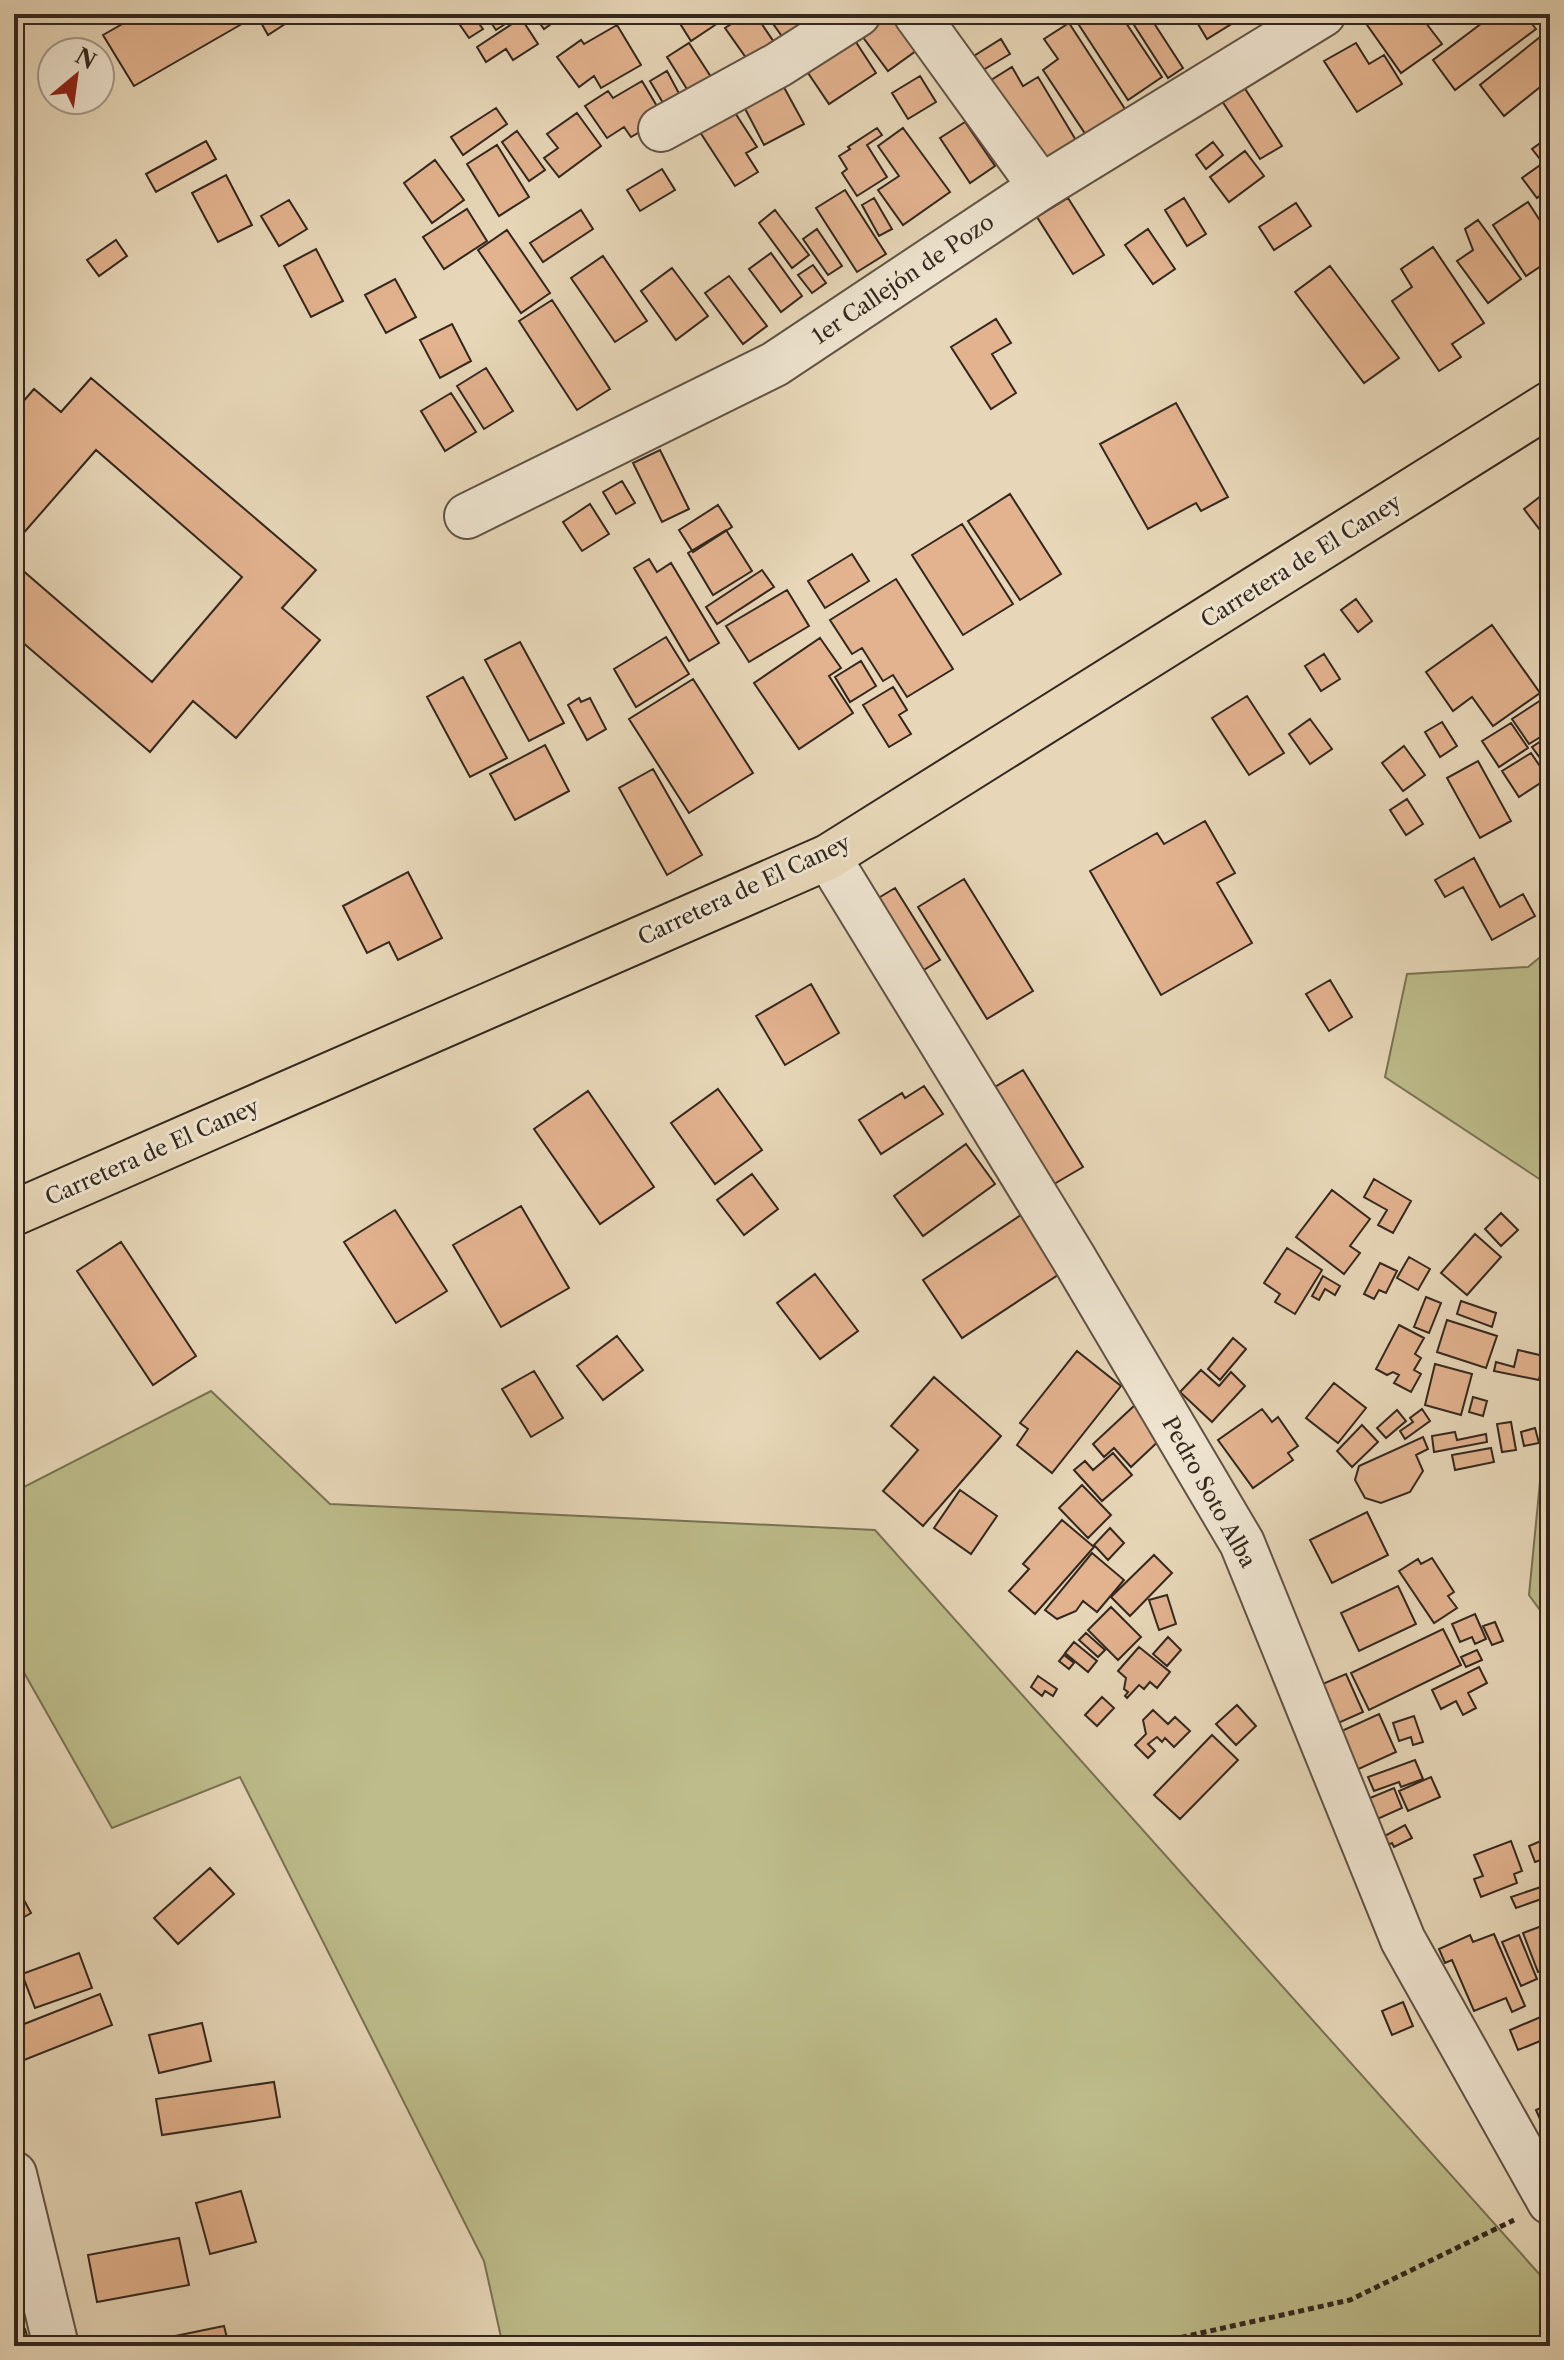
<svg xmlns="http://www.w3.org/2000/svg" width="1564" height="2360" font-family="'Libre Caslon Text',serif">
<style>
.green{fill:#bdbc8a;stroke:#787254;stroke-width:2}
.building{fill:#e3b38f;stroke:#33271e;stroke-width:2}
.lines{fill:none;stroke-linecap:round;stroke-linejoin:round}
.minor-casing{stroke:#605344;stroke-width:48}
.major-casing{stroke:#33271e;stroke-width:48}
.path{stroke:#33271e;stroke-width:5;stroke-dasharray:6 4;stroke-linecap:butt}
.minor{stroke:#efe5d1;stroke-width:44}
.major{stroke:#e7d7b8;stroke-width:44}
.labels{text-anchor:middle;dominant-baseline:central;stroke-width:6;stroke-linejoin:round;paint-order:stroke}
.street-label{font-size:22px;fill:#33271e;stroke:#efe5d1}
</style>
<rect width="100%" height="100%" fill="#e7d7b8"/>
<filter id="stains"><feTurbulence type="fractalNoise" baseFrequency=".0025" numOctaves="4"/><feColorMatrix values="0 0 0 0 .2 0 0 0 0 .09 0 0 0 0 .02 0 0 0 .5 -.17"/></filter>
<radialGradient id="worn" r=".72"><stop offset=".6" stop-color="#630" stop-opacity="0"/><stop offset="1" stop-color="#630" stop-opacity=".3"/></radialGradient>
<path class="green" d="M1550 949V1186L1385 1077 1407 974 1528 967Z
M1550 1379V1624L1529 1595Z
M211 1391 330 1504 875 1530 1550 2286V2346H503L484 2261 240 1777 112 1828 14 1655V1492Z"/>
<path class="building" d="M140 14H243L247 21 134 86 103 35Z
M256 14H279L285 24 268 35Z
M485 14H514L516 17 496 30Z
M533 14H565L544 29Z
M674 14H707L715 25 691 41Z
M747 14H755L780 51 754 69 725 28Z
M766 14H808L817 26 789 46Z
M893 14 920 48 888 71 862 36Z
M1089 14H1120L1162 77 1128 100 1077 22Z
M1127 14H1148L1183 68 1168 78Z
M1192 14H1246V15L1207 39Z
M1419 14 1442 44 1401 73 1360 15Z
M1494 14H1524L1536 29 1455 90 1433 60Z
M473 16 483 29 469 38 460 25Z
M521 18 538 44 513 60 506 49 486 62 477 47Z
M1069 23 1125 109 1086 135 1043 70 1058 59 1044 39Z
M617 25 641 65 601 88 594 76 579 87 557 57 581 40 584 44Z
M1550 29V79L1504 116 1480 85Z
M852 36 876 73 829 104 804 67Z
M1001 39 1010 54 978 73 969 59Z
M689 43 713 80 690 94 667 57Z
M1356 43 1369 64 1384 55 1402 84 1357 112 1324 61Z
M1012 67 1023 86 1038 77 1077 142 1039 165 988 82Z
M667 71 682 99 666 108 650 81Z
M920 76 936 102 908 119 892 93Z
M780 80 804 124 764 145 741 101Z
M642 81 664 118 631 137 624 127 607 138 585 106 608 91 613 98Z
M1242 84 1282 146 1260 159 1220 98Z
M730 105 757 147 746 153 758 172 735 186 696 126Z
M496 108 507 124 463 155 451 137Z
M577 113 601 146 559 177 544 158 558 148 547 134Z
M965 122 995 166 970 183 940 138Z
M877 128 882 135 867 145 887 177 857 196 842 173 847 169 839 156 850 149 848 147Z
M903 128 950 192 903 225 878 190 899 176 878 146Z
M517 131 545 170 529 181 502 142Z
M1550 136V188L1537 198 1522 178 1543 163 1532 149Z
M206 141 216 159 156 192 146 174Z
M1213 142 1223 155 1206 169 1196 155Z
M497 145 529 197 499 216 467 164Z
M1245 151 1264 176 1229 202 1210 177Z
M435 160 464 200 432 223 404 183Z
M662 169 675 190 640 211 627 190Z
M226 175 252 225 218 242 192 193Z
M845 190 886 254 857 272 816 208Z
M874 198 892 229 879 236 862 205Z
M1068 198 1104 255 1073 274 1037 217Z
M1184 198 1206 234 1187 246 1165 210Z
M289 200 307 229 279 246 261 216Z
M1528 202 1550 236V260L1526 276 1493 225Z
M1296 203 1311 226 1274 250 1259 227Z
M467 209 487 241 444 269 423 237Z
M581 210 593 229 543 262 530 243Z
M775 210 809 255 792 268 759 223Z
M1478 220 1521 279 1488 303 1457 261 1473 250 1465 229Z
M817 229 842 266 828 275 803 239Z
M1148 229 1175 269 1153 284 1125 245Z
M507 230 550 293 521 313 478 250Z
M116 240 127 256 99 276 87 260Z
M1433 247 1484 323 1452 344 1461 357 1439 371 1392 301 1412 287 1401 269Z
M316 249 343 301 311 317 284 266Z
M771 253 802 296 781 312 749 269Z
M603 256 647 321 615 342 571 278Z
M813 265 826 283 812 293 798 275Z
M1330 266 1399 358 1364 383 1295 292Z
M672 268 708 316 676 340 641 291Z
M729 276 767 326 743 344 705 293Z
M395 279 416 317 386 333 365 295Z
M552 300 610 389 577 410 519 321Z
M996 319 1011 343 992 354 1016 393 991 409 951 347Z
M452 324 471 361 440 378 420 340Z
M486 368 513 411 484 429 457 386Z
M91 378 316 570 282 608 320 640 236 738 193 701 150 752 14 635V563L152 682 242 577 96 450 14 544V412L34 389 61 412Z
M451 393 476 432 445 451 421 411Z
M1176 403 1228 497 1201 511 1196 503 1148 529 1100 444Z
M660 450 689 509 662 522 633 463Z
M622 481 635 503 616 514 603 492Z
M1550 489V543L1524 509Z
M1010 494 1061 574 1020 600 968 521Z
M590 504 609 534 582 551 563 522Z
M718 505 732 527 693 552 679 530Z
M962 524 1013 604 963 635 912 555Z
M726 530 752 571 713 595 688 553Z
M852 554 869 581 825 608 808 581Z
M649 559 657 572 671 563 719 643 689 661 634 568Z
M762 570 774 587 717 624 706 607Z
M896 579 953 669 907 697 893 675 883 681 862 648 852 654 830 620Z
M787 590 809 626 749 662 726 626Z
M1356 599 1372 621 1358 632 1341 610Z
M1492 625 1540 693 1493 726 1472 697 1453 711 1426 672Z
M666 637 689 674 636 707 614 669Z
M820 638 841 668 829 676 853 713 799 749 754 683Z
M520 642 564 723 529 741 485 660Z
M1324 654 1340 679 1321 691 1305 666Z
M861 661 876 686 850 702 835 677Z
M463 677 507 758 470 777 427 697Z
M693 679 753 773 689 813 629 719Z
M893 687 907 710 899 715 911 734 889 747 863 705Z
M1247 696 1284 753 1249 775 1212 718Z
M579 698 581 702 590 698 606 729 587 740 568 705Z
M1541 700 1550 713V731L1529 744 1512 719Z
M1310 719 1332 749 1310 764 1289 734Z
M1442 722 1457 746 1440 757 1425 732Z
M1511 723 1528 748 1499 767 1482 741Z
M1550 735V767L1548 769 1532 747Z
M545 745 569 791 515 820 490 774Z
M1404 746 1425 775 1403 791 1382 763Z
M1531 753 1548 778 1519 797 1502 771Z
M1478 761 1511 821 1480 838 1447 778Z
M653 769 702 855 667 875 619 788Z
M1407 799 1423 824 1406 835 1390 810Z
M1205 821 1235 873 1217 883 1252 943 1161 995 1090 871 1157 833 1164 844Z
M1474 858 1500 907 1523 894 1535 916 1492 940 1463 887 1445 897 1435 880Z
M408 872 442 938 398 960 389 942 367 953 343 906Z
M964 879 1033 991 987 1019 918 907Z
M895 888 940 960 909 979 865 906Z
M1330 980 1352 1017 1329 1031 1306 994Z
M811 984 839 1033 785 1065 756 1016Z
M1023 1070 1083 1167 1044 1190 985 1093Z
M924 1086 943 1114 881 1154 859 1120 902 1093 905 1098Z
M718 1089 762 1150 715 1184 671 1123Z
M588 1091 654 1187 600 1224 534 1129Z
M966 1144 995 1184 923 1236 894 1196Z
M752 1174 778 1209 744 1235 717 1200Z
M1374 1179 1411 1201 1393 1233 1378 1225 1387 1210 1364 1197Z
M1332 1190 1370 1219 1350 1246 1360 1253 1344 1274 1296 1237Z
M521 1206 569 1288 501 1327 453 1245Z
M395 1210 447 1291 396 1323 344 1242Z
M1024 1213 1064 1271 962 1338 923 1280Z
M1501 1213 1518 1230 1501 1246 1485 1229Z
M1475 1234 1501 1257 1467 1295 1441 1273Z
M121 1242 196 1356 153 1385 77 1271Z
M1287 1248 1322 1270 1295 1314 1275 1302 1280 1294 1264 1283Z
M1409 1257 1430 1269 1418 1290 1397 1278Z
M1380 1263 1397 1271 1386 1293 1379 1290 1374 1299 1364 1294Z
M815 1274 858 1331 820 1359 777 1303Z
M1323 1276 1340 1286 1335 1295 1325 1289 1319 1300 1312 1296Z
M1426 1297 1441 1303 1429 1333 1414 1327Z
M1461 1301 1496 1313 1492 1327 1457 1314Z
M1447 1320 1497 1336 1486 1368 1437 1352Z
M1399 1325 1424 1338 1415 1354 1421 1358 1414 1370 1421 1374 1411 1392 1394 1383 1399 1375 1393 1372 1387 1375 1376 1369Z
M617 1336 643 1370 603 1400 577 1366Z
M1233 1338 1246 1349 1220 1380 1208 1369Z
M1518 1350 1544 1356 1539 1380 1494 1371 1496 1362 1514 1367Z
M1077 1351 1121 1386 1052 1473 1017 1445 1028 1429 1020 1423Z
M1435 1364 1472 1374 1461 1415 1425 1405Z
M1201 1370 1219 1386 1231 1372 1245 1386 1212 1422 1180 1392Z
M534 1371 563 1418 531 1437 502 1389Z
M934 1377 1001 1436 923 1526 883 1491 918 1450 891 1426Z
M1334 1383 1366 1408 1338 1443 1306 1418Z
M1473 1397 1487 1401 1483 1416 1469 1412Z
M1135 1405 1164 1436 1131 1467 1114 1448 1104 1457 1093 1444Z
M1262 1409 1272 1422 1278 1417 1298 1446 1288 1453 1293 1460 1253 1488 1218 1440Z
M1422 1409 1430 1421 1405 1439 1400 1431 1413 1422 1410 1418Z
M1397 1410 1406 1421 1386 1438 1377 1428Z
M1511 1422 1516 1450 1502 1452 1497 1424Z
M1362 1425 1378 1442 1352 1467 1337 1451Z
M1535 1428 1539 1443 1524 1446 1521 1432Z
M1455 1432 1457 1440 1486 1434 1487 1442 1434 1452 1432 1436Z
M1423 1437 1428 1449 1416 1455 1423 1471 1410 1492 1381 1503 1365 1498 1355 1480 1359 1466Z
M1491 1448 1494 1462 1455 1470 1452 1455Z
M1113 1453 1132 1475 1102 1501 1074 1470 1085 1461 1093 1470Z
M1082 1485 1111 1515 1088 1538 1059 1508Z
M960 1490 997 1516 971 1554 934 1528Z
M1367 1512 1388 1555 1332 1583 1310 1540Z
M1062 1520 1094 1547 1035 1614 1009 1591 1029 1569 1023 1564Z
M1110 1528 1124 1543 1108 1560 1094 1545Z
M1092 1553 1124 1580 1097 1612 1083 1601 1076 1611 1057 1619 1045 1610Z
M1154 1555 1172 1573 1130 1616 1111 1597Z
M1432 1558 1454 1592 1448 1596 1457 1608 1434 1623 1399 1571 1418 1559 1421 1564Z
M1398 1586 1416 1624 1359 1651 1341 1613Z
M1167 1595 1176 1624 1159 1630 1149 1600Z
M1111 1607 1141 1637 1118 1660 1088 1630Z
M1475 1614 1486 1639 1475 1644 1472 1637 1460 1642 1452 1624Z
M1495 1622 1503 1641 1492 1645 1483 1626Z
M1443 1629 1461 1665 1369 1710 1351 1673Z
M1086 1633 1105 1650 1098 1657 1079 1640Z
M1168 1637 1181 1650 1167 1666 1153 1654Z
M1074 1642 1097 1661 1088 1672 1065 1653Z
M1139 1647 1170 1672 1157 1688 1150 1682 1144 1689 1139 1685 1127 1698 1125 1696 1128 1692 1124 1689 1126 1678 1118 1671Z
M1477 1650 1482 1660 1466 1667 1461 1657Z
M1064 1655 1074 1663 1069 1669 1059 1661Z
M1479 1667 1487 1683 1468 1693 1476 1708 1463 1715 1456 1701 1441 1709 1432 1690Z
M1346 1674 1363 1712 1336 1724 1318 1686Z
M1038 1676 1057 1689 1053 1696 1045 1691 1042 1696 1031 1687Z
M1102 1697 1114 1708 1097 1726 1085 1715Z
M1237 1705 1256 1726 1236 1745 1216 1724Z
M1153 1710 1168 1724 1175 1717 1190 1731 1174 1747 1165 1738 1162 1742 1157 1737 1148 1744 1155 1751 1148 1758 1135 1745 1146 1734 1143 1720Z
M1379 1714 1396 1752 1352 1772 1335 1734Z
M1414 1716 1423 1742 1413 1745 1411 1737 1399 1741 1393 1723Z
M1212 1735 1238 1760 1180 1819 1154 1795Z
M1415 1760 1423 1779 1401 1787 1399 1782 1374 1791 1368 1777Z
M1431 1777 1440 1797 1408 1811 1399 1791Z
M1394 1788 1402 1808 1373 1821 1365 1800Z
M1405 1825 1412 1838 1394 1847 1392 1843 1383 1847 1379 1839Z
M1550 1837V1857L1535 1862 1529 1846Z
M1511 1841 1522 1871 1514 1874 1517 1883 1481 1897 1474 1879 1483 1876 1474 1855Z
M210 1868 234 1894 178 1944 154 1918Z
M14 1882 31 1913 14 1923Z
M1550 1884V1896L1516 1908 1511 1897Z
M1550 1923V1968L1538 1972 1523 1933Z
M1494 1934 1525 2006 1512 2012 1506 1998 1474 2011 1452 1960 1445 1963 1439 1949 1470 1935 1473 1942Z
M1519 1935 1537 1979 1521 1986 1502 1942Z
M79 1953 92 1988 35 2008 22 1974Z
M100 1994 112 2025 14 2064V2028Z
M1403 2002 1413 2026 1392 2035 1382 2011Z
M1550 2013V2037L1518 2050 1510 2030Z
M202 2023 211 2061 159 2073 149 2035Z
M274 2082 280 2117 162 2135 156 2099Z
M1550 2104V2142L1536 2110Z
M241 2191 256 2242 210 2254 196 2203Z
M179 2238 189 2285 97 2302 88 2255Z
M14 2266 27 2312 14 2315Z
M224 2326 229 2346H142L141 2343Z
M25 2329 30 2346H14V2332Z"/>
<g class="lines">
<g class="minor-casing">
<path id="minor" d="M916 14 1041 187
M661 129 778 65 858 14
M467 516 775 364 1041 187 1323 14
M828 857 1073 1257 1242 1543 1403 1940 1550 2202
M14 2174 56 2346"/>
</g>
<g class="major-casing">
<path id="major" d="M14 1213 828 857 1550 404"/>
</g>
<path class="path" d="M1142 2346 1350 2300 1514 2220"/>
<use href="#minor" class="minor"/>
<use href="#major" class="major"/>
</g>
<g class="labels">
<g class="street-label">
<text transform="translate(903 279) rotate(-34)">1er Callejón de Pozo</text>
<text transform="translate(1301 561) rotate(-32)">Carretera de El Caney</text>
<text transform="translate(744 890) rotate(-25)">Carretera de El Caney</text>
<text transform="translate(152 1152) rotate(-24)">Carretera de El Caney</text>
<text transform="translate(1209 1492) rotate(61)">Pedro Soto Alba</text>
</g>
</g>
<rect width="1564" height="2360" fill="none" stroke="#e7d7b8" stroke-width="48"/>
<rect x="16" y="16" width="1532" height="2328" fill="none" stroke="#33271e" stroke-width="4"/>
<rect x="24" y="24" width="1516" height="2312" fill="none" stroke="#33271e" stroke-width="2"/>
<g transform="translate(76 76) rotate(29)"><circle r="38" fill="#efe5d1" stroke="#a49989" stroke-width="2"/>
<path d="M0-6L14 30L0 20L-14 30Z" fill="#8f2418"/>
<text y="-12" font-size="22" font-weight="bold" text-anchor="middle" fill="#33271e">N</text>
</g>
<rect width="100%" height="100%" filter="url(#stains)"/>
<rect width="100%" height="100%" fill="url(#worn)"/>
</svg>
